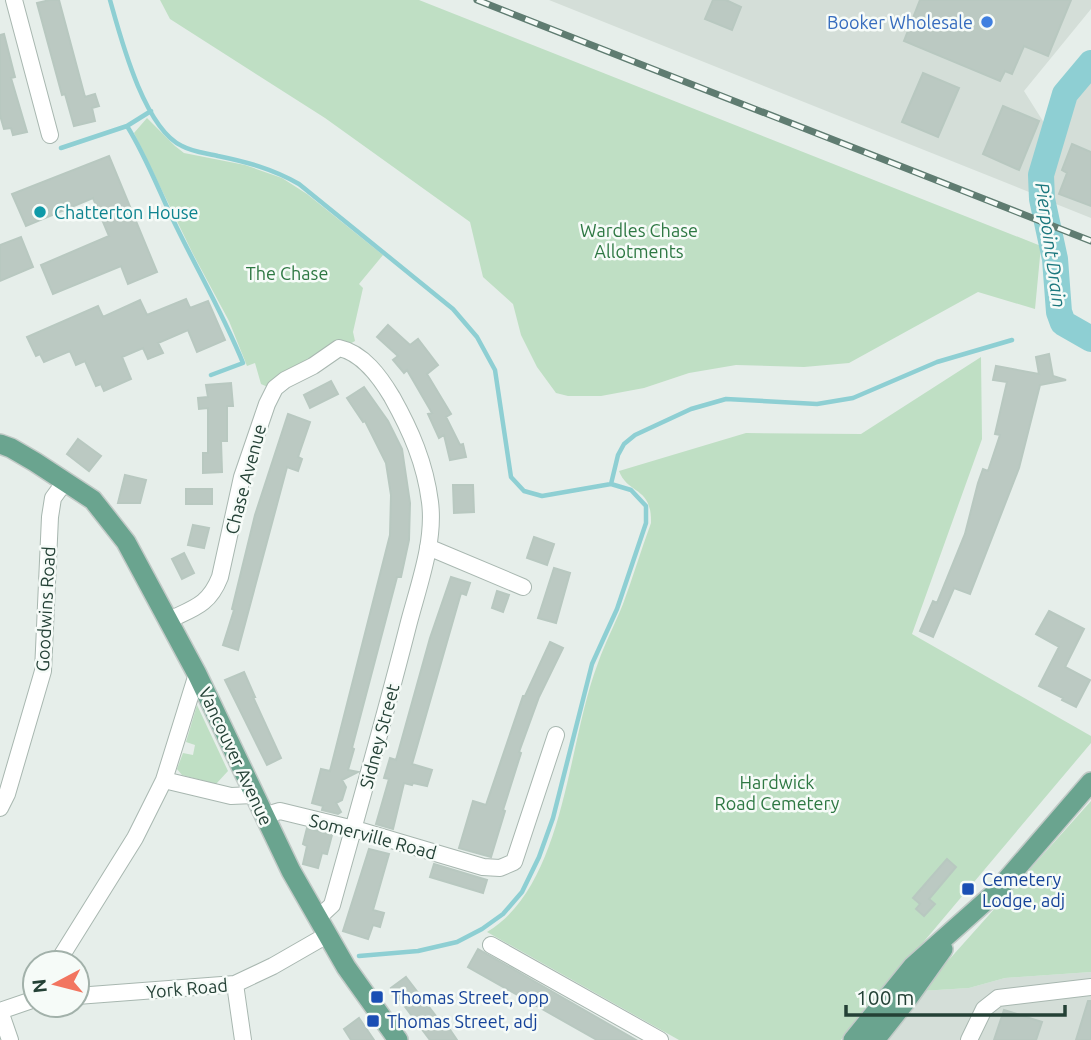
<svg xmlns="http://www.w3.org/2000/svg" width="1091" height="1040" font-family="Ubuntu,sans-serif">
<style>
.built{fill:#d4ded8}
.green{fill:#bfdfc4}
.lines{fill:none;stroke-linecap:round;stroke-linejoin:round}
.stream{stroke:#8ecfd3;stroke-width:4.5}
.river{stroke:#8ecfd3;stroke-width:26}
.building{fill:#bbc9c2;stroke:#b8c8c0;stroke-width:2}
.minor-casing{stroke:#a8b7b0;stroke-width:18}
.major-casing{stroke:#c2cac7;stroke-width:22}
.minor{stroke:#fff;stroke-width:16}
.major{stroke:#6aa48f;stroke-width:19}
.rail-casing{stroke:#5f7c71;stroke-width:7}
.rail{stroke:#f6fbf8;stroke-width:4.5;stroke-dasharray:13;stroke-linecap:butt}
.shop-dot{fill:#3f7fe0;stroke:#f6fbf8;stroke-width:2.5}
.culture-dot{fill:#0f9aa8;stroke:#f6fbf8;stroke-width:2.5}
.transit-dot{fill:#1a4fb4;stroke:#f6fbf8;stroke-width:2.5}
.labels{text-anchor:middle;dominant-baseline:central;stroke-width:5;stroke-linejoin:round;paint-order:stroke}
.shop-label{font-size:18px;fill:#366cbe;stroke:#f6fbf8;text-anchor:end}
.culture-label{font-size:18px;fill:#0d838f;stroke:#f6fbf8;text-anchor:start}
.park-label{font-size:18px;fill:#2e7843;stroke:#f6fbf8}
.street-label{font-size:18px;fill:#244136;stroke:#f6fbf8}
.transit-label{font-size:18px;fill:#164399;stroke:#f6fbf8;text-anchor:start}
.water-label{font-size:19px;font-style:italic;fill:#1d787e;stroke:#f6fbf8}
</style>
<rect width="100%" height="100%" fill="#e6eeea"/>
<path class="built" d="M549 0H1091V9L1024 91 1046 126 1029 192Z
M1091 78V218L1046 200V182L1060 123 1070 103Z
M1091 972V1040H886L921 991 969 988 1005 978Z"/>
<path class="green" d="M160 0H419L1041 246 1035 309 978 292 849 363 804 367 736 365 689 373 644 388 601 396H568L556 393 537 367 521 335 513 304 483 277 470 222 325 118 170 19Z
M147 118 175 146 184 153 245 165 282 178 307 194 383 255 359 284 363 288 353 332 355 341 270 388 261 384 255 363 247 366 229 321 193 254 134 133Z
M981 357 982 439 912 634 1091 736V743L841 1040H679L487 932C566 884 567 743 598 663 605 643 615 624 623 604 633 577 641 550 651 523 652 486 628 495 619 471L746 433 861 434Z
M197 705 228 771 216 784 182 775 177 769 183 753 193 755 195 745 186 742Z
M1091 801V972L1005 978 969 988 921 991Z"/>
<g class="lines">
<path class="stream" d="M110 0C121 39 144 128 182 146 193 152 206 153 218 156 247 162 273 169 299 184L453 309 477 337 495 370 511 477 524 491 542 496 611 484 618 455 624 444 635 435 691 409 726 399 817 404 853 398 937 362 1012 340
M127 126C147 158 160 194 177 228 199 273 224 316 243 363L211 375
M61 148 127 126 151 111
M359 956 418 951 457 942 482 929 503 914 522 892 539 857 553 818 592 664 617 609 646 523V506L631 490 611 484"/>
<path class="river" d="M1091 63 1065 94 1041 175 1042 199 1055 259 1059 312 1063 323 1091 339"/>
</g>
<path class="building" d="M50 0H59L85 97 95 94 99 106 92 108 95 121 74 126 65 94 62 95 37 3Z
M713 0H726L741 7 732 30 705 19Z
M920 0H1071L1048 56 1024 46 1012 74 1005 71 1000 81 904 41Z
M4 34 15 77 11 78 27 132 13 135 11 128 4 129 0 115V35Z
M923 73 959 88 938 137 902 122Z
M1003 106 1039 121 1019 170 983 154Z
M1072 144 1091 152V206L1059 194 1067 173 1062 170Z
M109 156 157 272 128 284 121 266 53 294 41 265 109 236 93 198 26 226 12 194Z
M21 237 33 267 0 281V245Z
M186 299 190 308 208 301 225 340 197 352 188 330 158 343 163 353 148 359 143 348 122 357 131 379 104 391 101 384 96 386 85 361 76 365 70 351 44 362 40 354 36 356 27 337 98 306 103 317 140 300 147 315Z
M388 325 410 345 418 339 438 365 427 374 451 414 446 417 460 445 463 444 466 457 450 460 444 435 439 438 428 414 432 413 407 370 404 373 393 360 398 356 377 337Z
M1049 354 1053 376 1066 380 1040 385 1019 468 970 594 954 588 933 637 920 631 933 601 937 603 965 534 978 483 983 469 988 471 1000 435 995 434 1007 382 993 380 996 366 1039 374 1036 357Z
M331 381 338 394 310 408 304 395Z
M231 383 233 406H227V441H221L222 472 203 473V453H208V408L199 409 198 398 208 397 206 385Z
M364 387 388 421 402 449 410 503 409 540 401 577H397L352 748 354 749 348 770 358 772 342 780 346 787 342 800 336 803 341 812 338 814 322 810 323 806 312 803 321 769 330 771 390 535 391 495 386 463 365 421 363 422 347 398Z
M288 414 310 422 298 457 302 459 298 471 287 467 238 650 223 645 234 610 232 609 255 515Z
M78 439 101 456 89 471 67 454Z
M125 475 146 480 140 503H118Z
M453 485H473L474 512 454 513Z
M186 489H212V504H186Z
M193 525 209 528 204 548 188 545Z
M534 537 554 544 547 565 527 558Z
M184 553 194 573 182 579 172 559Z
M554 568 570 573 556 623 538 618Z
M451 577 470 583 466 595 461 593 412 764 432 770 427 786 413 783 412 785 404 783 393 829 376 824 389 779 384 778 390 758 396 760 430 638Z
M497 591 509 595 503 612 492 608Z
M1049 611 1084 629 1065 667 1090 680 1076 707 1062 700 1063 698 1039 686 1059 647 1036 634Z
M550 642 563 648 539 697 519 752 521 753 503 810 505 811 491 857 459 848 473 801 486 805 523 696H525Z
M244 672 255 697H253L281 758 267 765 225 680Z
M307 828 332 835 327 854 322 853 318 868 303 864 307 846 303 844Z
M369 849 389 854 373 910 384 913 380 927 373 925 368 939 343 931Z
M947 859 956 867 929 899 935 904 924 916 916 909 920 904 913 898Z
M434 864 487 880 483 893 430 877Z
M478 949 553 992 636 1040H597L468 967Z
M406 977 439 1020 442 1018 457 1040H430L391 988Z
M1088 1001H1091V1040H1076Z
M1004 1010 1042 1022 1036 1040H994Z
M359 1018 374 1040H351L344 1029Z"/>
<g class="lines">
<g class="minor-casing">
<path id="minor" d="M14 0 50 135
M428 547 523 587
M169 620C194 608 209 605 220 577L242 477 267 404 275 388 285 380 313 366 339 348C363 353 380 377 392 397 411 431 425 463 430 502 435 541 419 584 409 622 385 717 358 811 332 905L318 918
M164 780 231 796 253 795
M0 808 7 794 43 671 50 517 53 498 64 483
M263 816 280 811 358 830 483 867 500 868 514 862 556 735
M491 945 660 1040
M57 963 135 838 164 780 197 674
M235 984 243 1040
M77 996 235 984 273 966 327 935
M0 1011 35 999
M0 1011 10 1040
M969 1040 984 1009 998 998 1091 987"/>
</g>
<g class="major-casing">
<path id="major" d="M0 444 11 448 35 462 93 500 126 542 197 674 291 871 346 967 398 1040
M853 1040 913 966 997 891 1091 782
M875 1040 906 1001 943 949"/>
</g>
<use href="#minor" class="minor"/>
<use href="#major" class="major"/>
<g class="rail-casing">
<path id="rail" d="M477 0 1091 241"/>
</g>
<use href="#rail" class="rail"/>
</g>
<circle class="shop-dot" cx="987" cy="22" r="7"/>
<circle class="culture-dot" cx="40" cy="212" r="7"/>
<g class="transit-dot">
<rect x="961" y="882" width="14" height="14" rx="3.5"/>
<rect x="370" y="990" width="14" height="14" rx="3.5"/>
<rect x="366" y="1014" width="14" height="14" rx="3.5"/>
</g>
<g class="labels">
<g class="shop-label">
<text x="973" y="22">Booker Wholesale</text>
</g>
<g class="culture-label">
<text x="54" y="212">Chatterton House</text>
</g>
<g class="park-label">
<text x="639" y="230">Wardles Chase<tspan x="639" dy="21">Allotments</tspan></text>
<text x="287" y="273">The Chase</text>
<text x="777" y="782">Hardwick<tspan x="777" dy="21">Road Cemetery</tspan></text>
</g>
<g class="street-label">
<text transform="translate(245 479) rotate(-75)">Chase Avenue</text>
<text transform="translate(45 609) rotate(-87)">Goodwins Road</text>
<text transform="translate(379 736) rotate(-75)">Sidney Street</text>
<text transform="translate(236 756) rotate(65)">Vancouver Avenue</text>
<text transform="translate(373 836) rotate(15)">Somerville Road</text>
<text transform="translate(187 988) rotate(-5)">York Road</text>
</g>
<g class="transit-label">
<text x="982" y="879">Cemetery<tspan x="982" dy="21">Lodge, adj</tspan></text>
<text x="391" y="997">Thomas Street, opp</text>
<text x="387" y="1021">Thomas Street, adj</text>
</g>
<g class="water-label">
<text transform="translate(1051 245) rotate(82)">Pierpoint Drain</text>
</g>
</g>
<g transform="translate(56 984) rotate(263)"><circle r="33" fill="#f6fbf8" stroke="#a2b1aa" stroke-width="2"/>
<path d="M0-5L12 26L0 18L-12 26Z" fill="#f27560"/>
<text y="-10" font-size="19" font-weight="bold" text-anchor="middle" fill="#244136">N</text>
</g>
<path d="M846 1005v10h219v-10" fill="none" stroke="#244136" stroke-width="3.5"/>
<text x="856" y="1005" font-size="21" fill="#244136" stroke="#f6fbf8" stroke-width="5" paint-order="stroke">100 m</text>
</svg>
